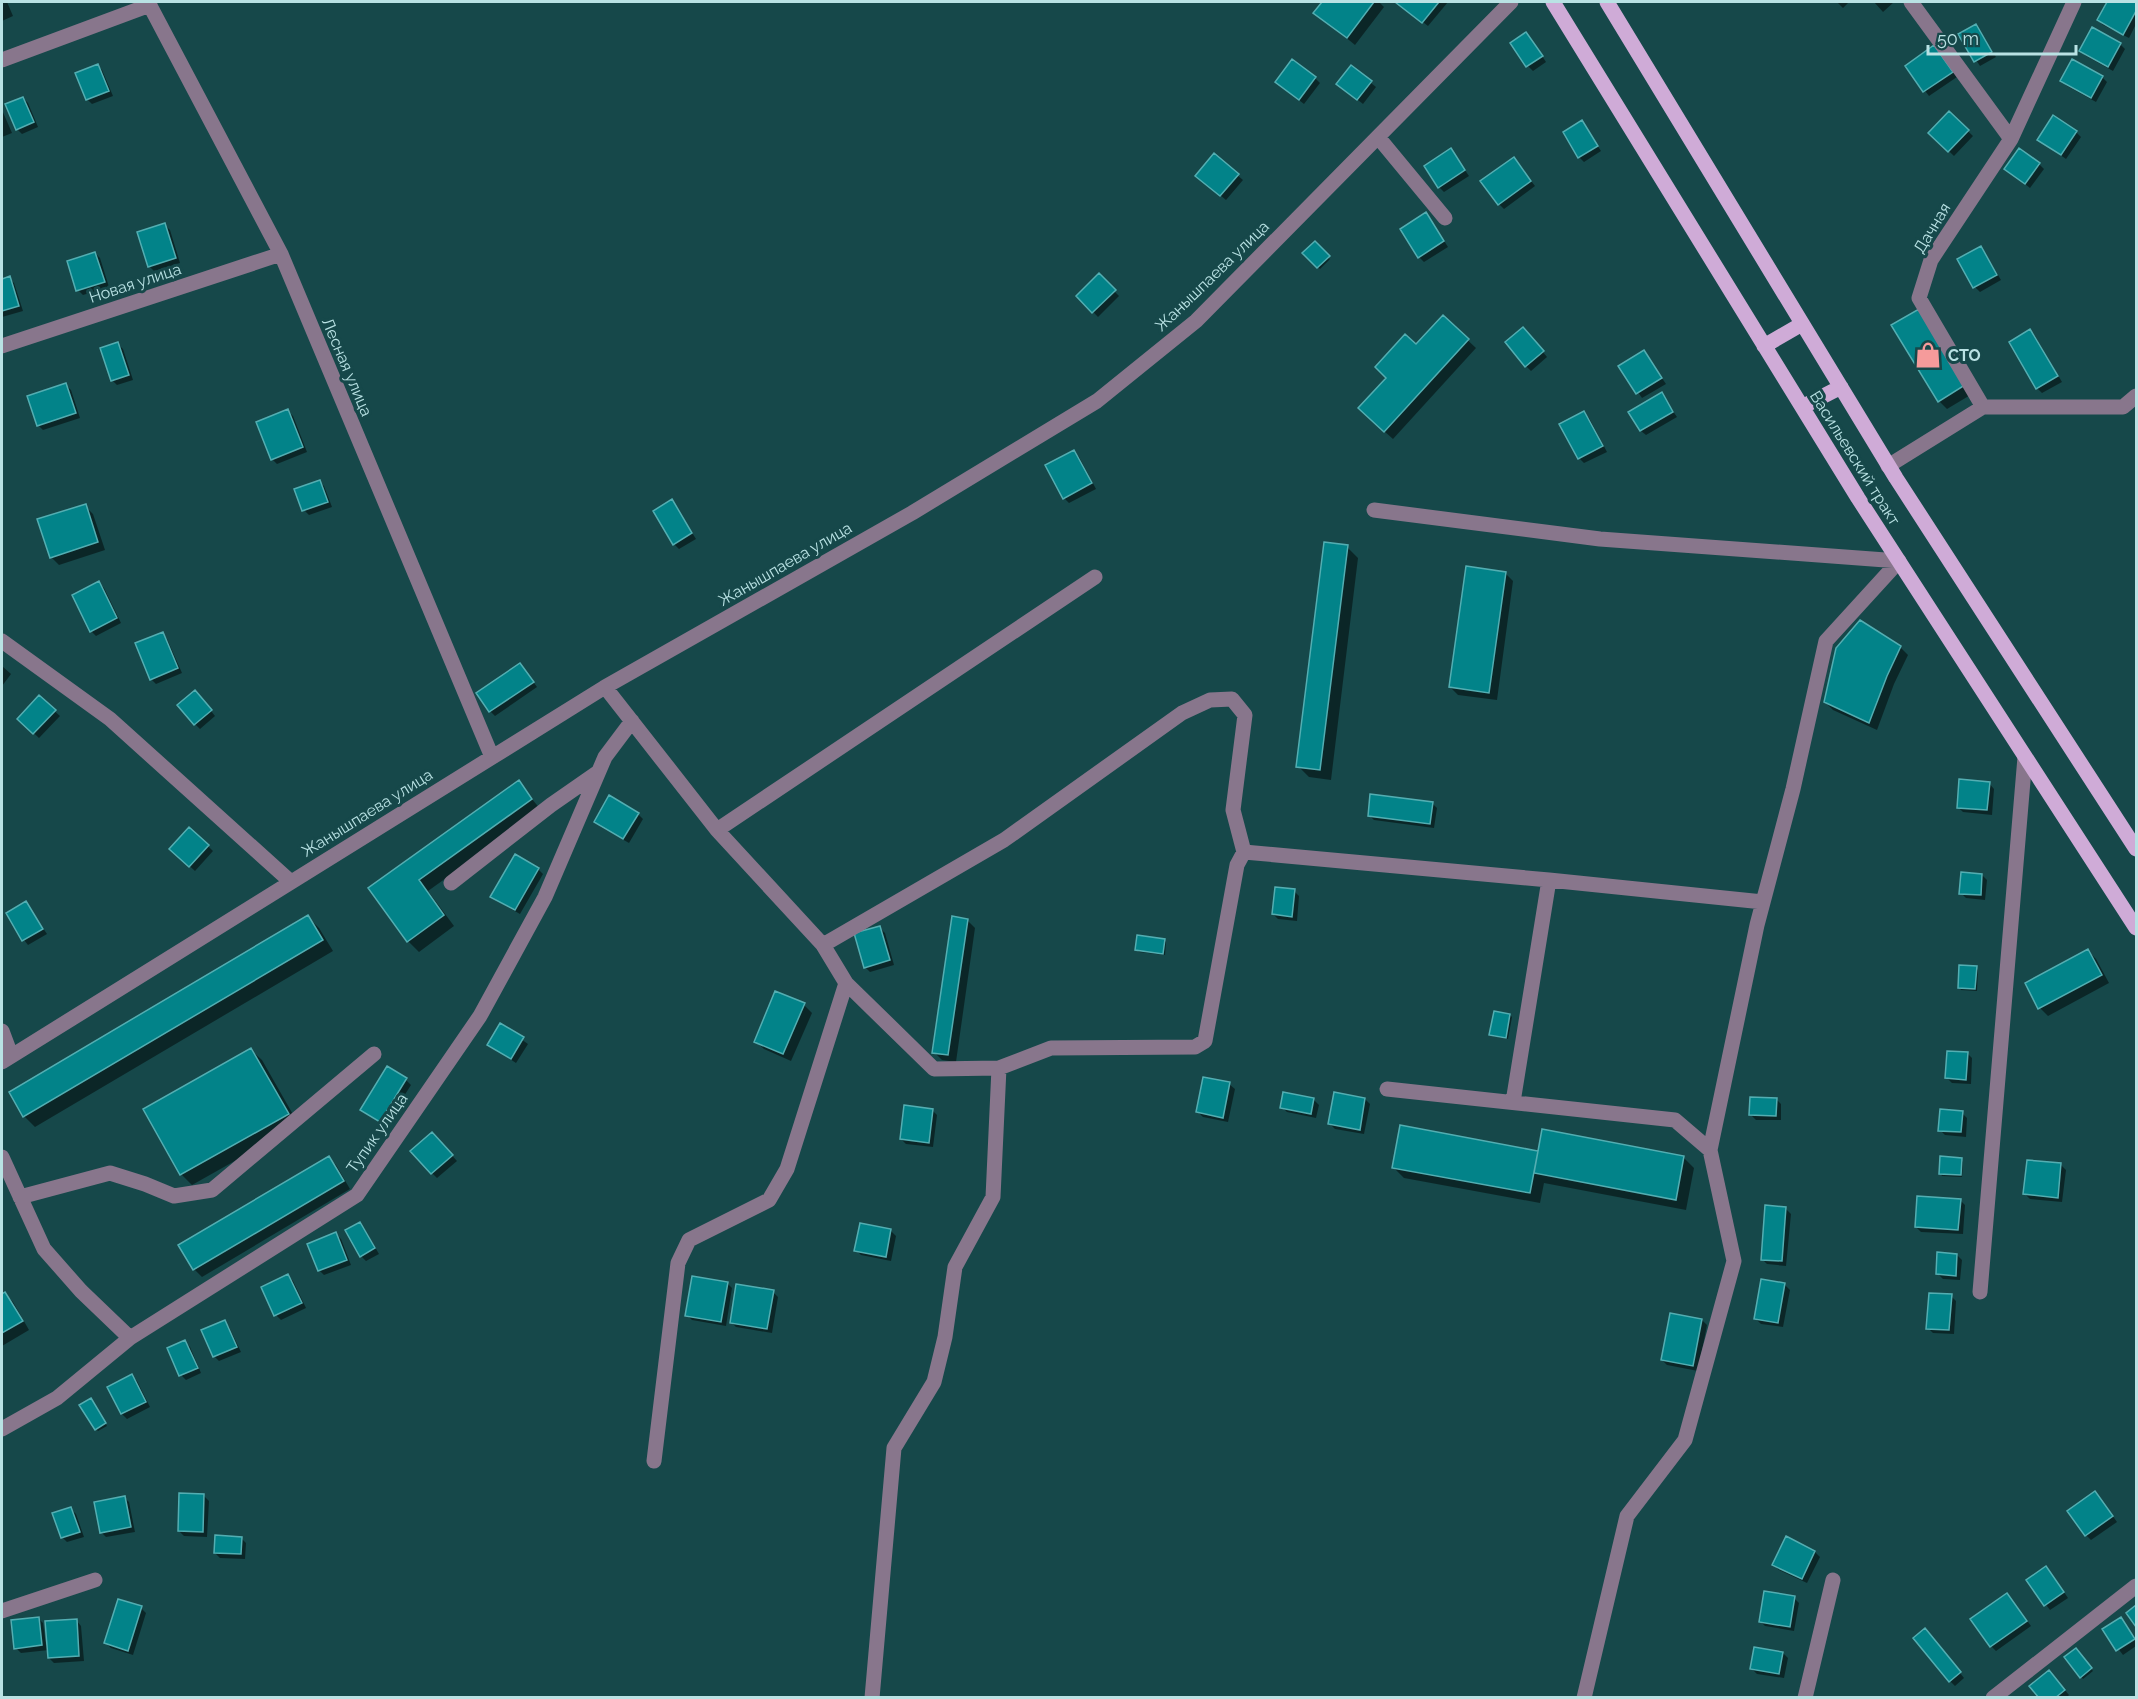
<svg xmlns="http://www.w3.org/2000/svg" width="2138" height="1699" font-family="Raleway,sans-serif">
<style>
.shadow{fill:#0007}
.building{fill:#028389;stroke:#53aeb2;stroke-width:1.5}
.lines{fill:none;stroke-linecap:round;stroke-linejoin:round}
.minor{stroke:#88768c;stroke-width:15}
.major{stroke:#cfabd7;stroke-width:15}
.labels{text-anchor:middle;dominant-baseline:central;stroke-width:6;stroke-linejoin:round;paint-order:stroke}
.street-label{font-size:16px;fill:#b9e2e4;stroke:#16484a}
.poi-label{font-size:16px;font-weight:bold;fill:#b9e2e4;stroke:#16484a;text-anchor:start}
</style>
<rect width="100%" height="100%" fill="#16484a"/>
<path class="shadow" d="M2 2H7L13 16 2 21Z
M1323 2H1379L1384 7 1355 45 1315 12Z
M1397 2H1448L1428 26Z
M1837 2H1849L1843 8Z
M1874 2H1894L1883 12Z
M2109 2H2136V24L2129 38 2103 25 2098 20Z
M1975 26 1996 57 1980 66 1960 35Z
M1531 39 1546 62 1533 71 1528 66Z
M2120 44 2125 49 2113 71 2086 56 2081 51Z
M1939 52 1957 77 1929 96 1907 67Z
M97 65 102 70 113 96 92 104 87 99Z
M1351 67 1376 87 1363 104 1343 88Z
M2102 77 2107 82 2096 102 2067 86 2062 81Z
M1315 78 1320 83 1304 104 1282 87Z
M23 98 28 103 38 127 22 134 17 129Z
M2 110 12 133 2 137Z
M1949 113 1973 136 1954 156 1930 133Z
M1582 122 1601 151 1584 162 1579 157Z
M2076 132 2081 137 2066 159 2039 140Z
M1451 150 1469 176 1444 192 1439 187Z
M1214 155 1243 180 1226 200 1202 180Z
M1518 164 1535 186 1504 209 1499 204Z
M2039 164 2044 169 2030 188 2006 169Z
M1430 219 1448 247 1424 262 1419 257Z
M165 225 170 230 180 263 154 271 149 266Z
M1315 243 1330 259 1320 269 1305 253Z
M1980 248 1985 253 2001 280 1980 292 1975 287 1959 260Z
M95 253 100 258 109 287 83 295 78 290Z
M1099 276 1119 296 1098 317 1078 296Z
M9 278 14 283 23 311 2 317V281Z
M1443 317 1476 348 1393 439 1367 416 1417 346Z
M1893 325 1972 394 1947 409 1939 401Z
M2030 331 2035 336 2062 382 2042 393 2037 388Z
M1528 334 1547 357 1531 371 1526 366Z
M118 344 123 349 133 380 117 385 112 380Z
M1644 352 1666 384 1642 398 1620 366Z
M66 385 71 390 80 418 43 430 38 425Z
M1661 394 1677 417 1646 435 1641 431Z
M288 411 293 416 307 452 277 464 272 459Z
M1584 413 1589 418 1607 452 1584 463 1579 458Z
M1074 452 1079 457 1096 489 1069 503 1064 498Z
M319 481 324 486 332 507 309 515 304 510Z
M672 501 696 539 679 549 674 544Z
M85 506 93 514 105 550 59 565 51 557Z
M1347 547 1358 558 1331 780 1309 777 1298 766Z
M1505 573 1513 581 1497 700 1458 695 1450 687Z
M99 583 104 588 121 623 96 636 91 631Z
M162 634 167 639 182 673 156 684 151 679Z
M1900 647 1908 655 1894 684 1877 730 1833 710 1825 702Z
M520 664 537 687 495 716 490 711Z
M2 666 11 674 2 686Z
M39 697 60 716 39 738 19 719Z
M200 697 215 716 200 729 195 724Z
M518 782 541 810 428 891 454 926 419 952 408 941 370 888Z
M1989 783 1994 789 1992 815 1963 812 1958 807Z
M1432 803 1437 808 1434 828 1374 820 1369 815Z
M638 814 643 819 629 843 601 827 596 822Z
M208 846 213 851 195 871 171 849Z
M538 869 543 874 520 914 497 901 492 896Z
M1982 875 1987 880 1985 900 1966 898 1961 893Z
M1294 891 1299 896 1297 921 1278 919 1273 914Z
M26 903 47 934 28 945 24 940Z
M308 917 319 928 333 951 35 1127 24 1116 11 1093Z
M967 920 975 928 956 1062 942 1060 934 1052Z
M880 928 885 933 894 965 870 972 865 967Z
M1164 940 1166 942 1165 955 1139 952 1137 950Z
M2088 951 2096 959 2109 983 2048 1016 2040 1008Z
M1976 968 1978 970 1977 991 1961 990 1959 987Z
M804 1005 812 1013 791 1061 764 1049 756 1042Z
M1510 1015 1512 1017 1508 1039 1493 1036 1491 1034Z
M501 1025 528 1044 516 1063 489 1045Z
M251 1050 262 1060 299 1125 192 1185 181 1174Z
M1967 1053 1972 1058 1971 1084 1952 1083 1947 1078Z
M406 1080 411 1085 385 1126 362 1110Z
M1229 1084 1235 1089 1228 1122 1203 1117 1198 1112Z
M1365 1099 1370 1104 1364 1134 1335 1129 1330 1124Z
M1776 1099 1781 1104V1120H1756L1751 1115Z
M1314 1100 1319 1105 1316 1118 1287 1112 1282 1107Z
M932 1110 937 1115 933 1147 906 1144 901 1139Z
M1962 1113 1967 1118 1966 1137 1945 1135 1940 1130Z
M1401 1127 1539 1153 1683 1157 1694 1168 1686 1210 1544 1183 1540 1203 1404 1178 1393 1167Z
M432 1134 457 1161 437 1178 432 1173Z
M328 1157 336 1165 350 1189 202 1277 194 1269Z
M1961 1160 1963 1162 1962 1177 1942 1176 1940 1173Z
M2061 1165 2066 1170 2062 1202 2030 1199 2025 1194Z
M1960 1200 1965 1205 1963 1234 1921 1232 1916 1227Z
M1786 1209 1791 1214 1786 1266 1767 1264 1762 1259Z
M360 1224 364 1228 379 1254 366 1261 361 1256Z
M891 1231 896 1236 891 1261 861 1255 856 1250Z
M336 1234 341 1239 351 1265 324 1275 319 1270Z
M1957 1255 1962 1260 1960 1280 1943 1279 1938 1274Z
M288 1276 293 1281 306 1308 281 1320 276 1315 263 1288Z
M727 1283 732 1288 726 1326 692 1320 687 1315Z
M1785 1285 1790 1290 1783 1327 1761 1324 1756 1319Z
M773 1292 778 1297 772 1333 736 1327 731 1322Z
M5 1294 13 1302 29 1330 2 1346V1296Z
M1951 1296 1956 1301 1954 1334 1933 1333 1928 1328Z
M1702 1320 1707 1325 1698 1371 1667 1365 1662 1360Z
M224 1322 229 1327 241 1352 219 1361 214 1356 203 1331Z
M185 1342 190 1347 201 1373 186 1380 181 1375Z
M132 1376 137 1381 150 1407 127 1419 122 1414 109 1387Z
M93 1401 107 1426 98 1431 96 1429Z
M204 1496 209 1501 207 1537 184 1536 179 1531Z
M124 1497 129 1502 135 1532 106 1537 101 1532Z
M2100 1498 2117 1522 2091 1540 2086 1535Z
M71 1509 76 1514 84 1537 67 1542 62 1537Z
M241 1538 246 1543 245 1559 220 1558 215 1553Z
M1815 1552 1820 1557 1807 1583 1779 1570 1774 1565Z
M2051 1573 2068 1598 2050 1610 2028 1581Z
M1794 1598 1799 1603 1794 1631 1765 1626 1760 1621Z
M2012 1600 2031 1626 1996 1651 1991 1646Z
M141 1608 146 1613 133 1655 111 1648 106 1643Z
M38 1618 43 1623 46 1645 76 1620 81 1626 84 1661 54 1663 49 1658V1650L21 1653 16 1648Z
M2121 1619 2136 1640V1646L2123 1655 2104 1630Z
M1930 1635 1964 1678 1955 1686 1950 1681Z
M2076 1650 2093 1671 2083 1679 2066 1658Z
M1783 1653 1788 1658 1784 1678 1757 1674 1752 1669Z
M2054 1677 2069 1695 2066 1698H2041Z"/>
<path class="building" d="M1322 2H1374L1347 38 1313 13Z
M1395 2H1439L1422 23Z
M2107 2H2136V11L2123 35 2097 20Z
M1976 24 1992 52 1974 62 1958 34Z
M2092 27 2121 43 2108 67 2079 51Z
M1526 32 1543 56 1526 67 1510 43Z
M1934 45 1953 72 1923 92 1905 66Z
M1292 59 1316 77 1299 100 1275 82Z
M2072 59 2103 76 2091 98 2060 81Z
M98 64 109 91 86 100 75 73Z
M1351 65 1372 81 1357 100 1336 84Z
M23 97 34 122 16 130 5 104Z
M1949 111 1969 130 1948 152 1928 133Z
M2053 115 2077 131 2061 155 2037 140Z
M1582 120 1598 146 1578 158 1563 132Z
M1451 148 1465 170 1438 188 1424 166Z
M2019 148 2040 163 2025 184 2004 169Z
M1214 153 1239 174 1220 196 1195 176Z
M1514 157 1531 181 1498 205 1480 181Z
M1426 212 1444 241 1418 258 1400 229Z
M165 223 176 258 148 267 137 232Z
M1315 241 1330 256 1317 268 1302 253Z
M1981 246 1997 275 1973 288 1957 259Z
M95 252 105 282 76 291 67 261Z
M1099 273 1116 290 1092 313 1076 296Z
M10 276 19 306 2 311V279Z
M1919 309 1965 385 1938 402 1891 325Z
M1443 315 1469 339 1384 432 1358 408 1386 378 1375 367 1405 334 1416 344Z
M1523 327 1544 351 1525 367 1505 342Z
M2030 329 2058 376 2036 389 2009 342Z
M118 342 129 375 111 381 100 348Z
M1644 350 1662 378 1636 394 1618 366Z
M66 383 76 413 37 426 27 396Z
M1662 392 1673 412 1640 431 1628 412Z
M288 409 303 447 271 460 256 422Z
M1584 411 1603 446 1578 459 1559 424Z
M1074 450 1092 483 1063 499 1045 465Z
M320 480 328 502 302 511 294 489Z
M672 499 692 533 673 545 653 511Z
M86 504 98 542 50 558 37 519Z
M1324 542 1348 545 1320 770 1296 767Z
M1466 566 1506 572 1489 693 1449 687Z
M99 581 117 618 90 632 72 595Z
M1860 620 1901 646 1887 676 1869 723 1824 702 1836 648Z
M163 632 178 668 150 680 135 643Z
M520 663 534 682 489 712 476 693Z
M195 690 212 710 194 725 177 705Z
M39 695 56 710 33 734 17 719Z
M1959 779 1990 782 1987 810 1957 808Z
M519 780 532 799 419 880 444 915 407 942 368 888Z
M1370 794 1433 802 1430 824 1368 816Z
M609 795 639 813 623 839 594 822Z
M189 827 209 845 189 867 169 849Z
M515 854 539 868 515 910 490 897Z
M1961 872 1982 874 1981 895 1959 894Z
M1275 887 1295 889 1292 917 1272 914Z
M26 901 43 929 22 941 6 913Z
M308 915 323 940 23 1117 9 1092Z
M952 916 968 919 948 1055 932 1053Z
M880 926 890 960 864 968 854 933Z
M1137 935 1165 939 1163 954 1135 950Z
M2088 949 2102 975 2038 1009 2025 983Z
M1959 965 1977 966 1975 989 1958 988Z
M775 991 805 1003 783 1054 754 1042Z
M1494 1011 1510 1014 1506 1038 1489 1035Z
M500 1023 524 1037 511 1059 487 1045Z
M251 1048 289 1114 180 1175 143 1109Z
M1947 1051 1968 1052 1966 1080 1945 1078Z
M387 1066 407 1078 380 1122 360 1110Z
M1203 1077 1230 1082 1223 1118 1196 1112Z
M1283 1092 1314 1098 1311 1114 1280 1108Z
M1334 1092 1365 1098 1360 1130 1328 1124Z
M1750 1097 1777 1098 1776 1116 1749 1115Z
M904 1105 933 1109 929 1143 900 1139Z
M1940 1109 1963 1111 1961 1132 1938 1131Z
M1400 1125 1538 1151 1530 1193 1392 1168Z
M1542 1129 1684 1156 1676 1200 1534 1173Z
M432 1132 453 1155 431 1174 410 1151Z
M329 1156 344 1181 193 1270 178 1245Z
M1940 1156 1962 1158 1961 1175 1939 1174Z
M2027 1160 2061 1163 2058 1198 2023 1194Z
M1917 1196 1961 1199 1958 1230 1915 1227Z
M1765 1205 1786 1207 1782 1261 1761 1260Z
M360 1222 375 1248 360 1257 345 1230Z
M860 1223 891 1229 886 1257 854 1251Z
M336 1232 347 1260 318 1271 307 1244Z
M1937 1252 1957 1254 1956 1276 1936 1274Z
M288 1274 302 1303 274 1316 261 1287Z
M692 1276 728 1282 721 1322 685 1316Z
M1761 1279 1785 1283 1778 1323 1754 1319Z
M736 1284 774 1290 767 1329 730 1323Z
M5 1292 23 1321 2 1333V1294Z
M1929 1293 1952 1294 1949 1330 1926 1329Z
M1670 1313 1702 1319 1693 1366 1661 1360Z
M225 1320 237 1347 213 1357 201 1330Z
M185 1340 198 1368 179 1376 167 1348Z
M132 1374 146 1402 121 1414 107 1387Z
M91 1398 106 1423 95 1430 79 1405Z
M2095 1491 2113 1516 2085 1536 2067 1511Z
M179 1493 204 1494 203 1532 178 1531Z
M125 1496 131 1527 100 1533 94 1502Z
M71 1507 80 1532 61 1538 52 1513Z
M215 1535 242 1537 241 1554 214 1553Z
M1786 1536 1815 1551 1802 1579 1772 1565Z
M2046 1566 2064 1592 2044 1606 2026 1580Z
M1764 1591 1795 1596 1790 1627 1759 1622Z
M2007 1593 2027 1621 1990 1647 1970 1619Z
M118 1599 142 1606 128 1651 104 1643Z
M2136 1605V1627L2126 1613Z
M39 1617 42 1645 14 1649 11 1620Z
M2121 1617 2135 1639 2116 1651 2102 1629Z
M77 1619 79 1656 48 1658 45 1621Z
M1925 1628 1961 1672 1949 1682 1913 1638Z
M1754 1647 1783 1652 1779 1674 1750 1669Z
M2076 1648 2092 1668 2080 1678 2064 1657Z
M2049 1670 2065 1690 2055 1698H2039L2029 1686Z"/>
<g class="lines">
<path class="minor" d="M148 2 281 254 492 757
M1911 2 2011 139
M2 60 150 5
M1378 137 1445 218
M2 346 281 254
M1983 407H2123L2136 396
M1888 466 1983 407 1919 298 1931 260 2011 139 2074 2
M1374 510 1600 539 1899 561
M2 641 110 719 291 882
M605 687 717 830 823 945 846 983 934 1069 999 1068 993 1197 955 1267 945 1337 934 1382 894 1448 872 1698
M717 830 1095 577
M451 883 551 805 597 773
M823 945 1004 840 1182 713 1210 700 1232 699 1245 715 1233 810 1244 852
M2 1031 11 1055
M2 1062 605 687 912 513 1097 401 1196 321 1511 2
M999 1068 1051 1048 1195 1047 1205 1041 1237 865 1244 852 1549 880
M1387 1089 1675 1120 1710 1150
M1513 1102 1549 880 1763 902
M2 1157 44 1249 81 1291 130 1338
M20 1197 110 1173 145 1184 174 1196 212 1190 374 1054
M1980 1292 2025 757
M2 1429 57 1398 130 1338 357 1195 480 1016 545 897 605 757 632 721
M654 1461 678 1263 689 1240 769 1200 787 1169 846 983
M2 1611 95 1580
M1584 1698 1627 1516 1685 1440 1734 1261 1710 1150 1757 925 1793 789 1826 641 1899 561
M1805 1698 1833 1580
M1993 1698 2136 1586"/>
<path class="major" d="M1553 2 1858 498 2136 928
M1607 2 1896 478 2136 849
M1764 346 1802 324
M1802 407 1841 387"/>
</g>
<defs>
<g id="shop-bare" transform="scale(2.07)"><path d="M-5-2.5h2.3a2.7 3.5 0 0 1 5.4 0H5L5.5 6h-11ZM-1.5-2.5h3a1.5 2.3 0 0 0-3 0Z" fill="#f59b9b" stroke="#16484a" stroke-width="2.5" paint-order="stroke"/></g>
</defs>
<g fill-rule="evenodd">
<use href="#shop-bare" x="1928" y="355"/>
</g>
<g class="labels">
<g class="street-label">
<text transform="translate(1932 228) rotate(-59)">Дачная</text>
<text transform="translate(1212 276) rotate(-44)">Жанышпаева улица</text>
<text transform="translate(135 283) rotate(-18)">Новая улица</text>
<text transform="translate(347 367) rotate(67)">Лесная улица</text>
<text transform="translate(1855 458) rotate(58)">Васильевский тракт</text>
<text transform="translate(785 564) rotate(-30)">Жанышпаева улица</text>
<text transform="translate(367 813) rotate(-32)">Жанышпаева улица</text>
<text transform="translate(377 1133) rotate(-55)">Тупик улица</text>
</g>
<g class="poi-label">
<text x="1948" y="355">СТО</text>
</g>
</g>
<rect width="2138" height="1699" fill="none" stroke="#b9e2e4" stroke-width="6"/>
<path d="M1928 45v9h148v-9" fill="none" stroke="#b9e2e4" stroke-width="3"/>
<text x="1937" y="45" font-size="18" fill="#b9e2e4" stroke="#16484a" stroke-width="4.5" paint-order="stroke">50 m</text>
</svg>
